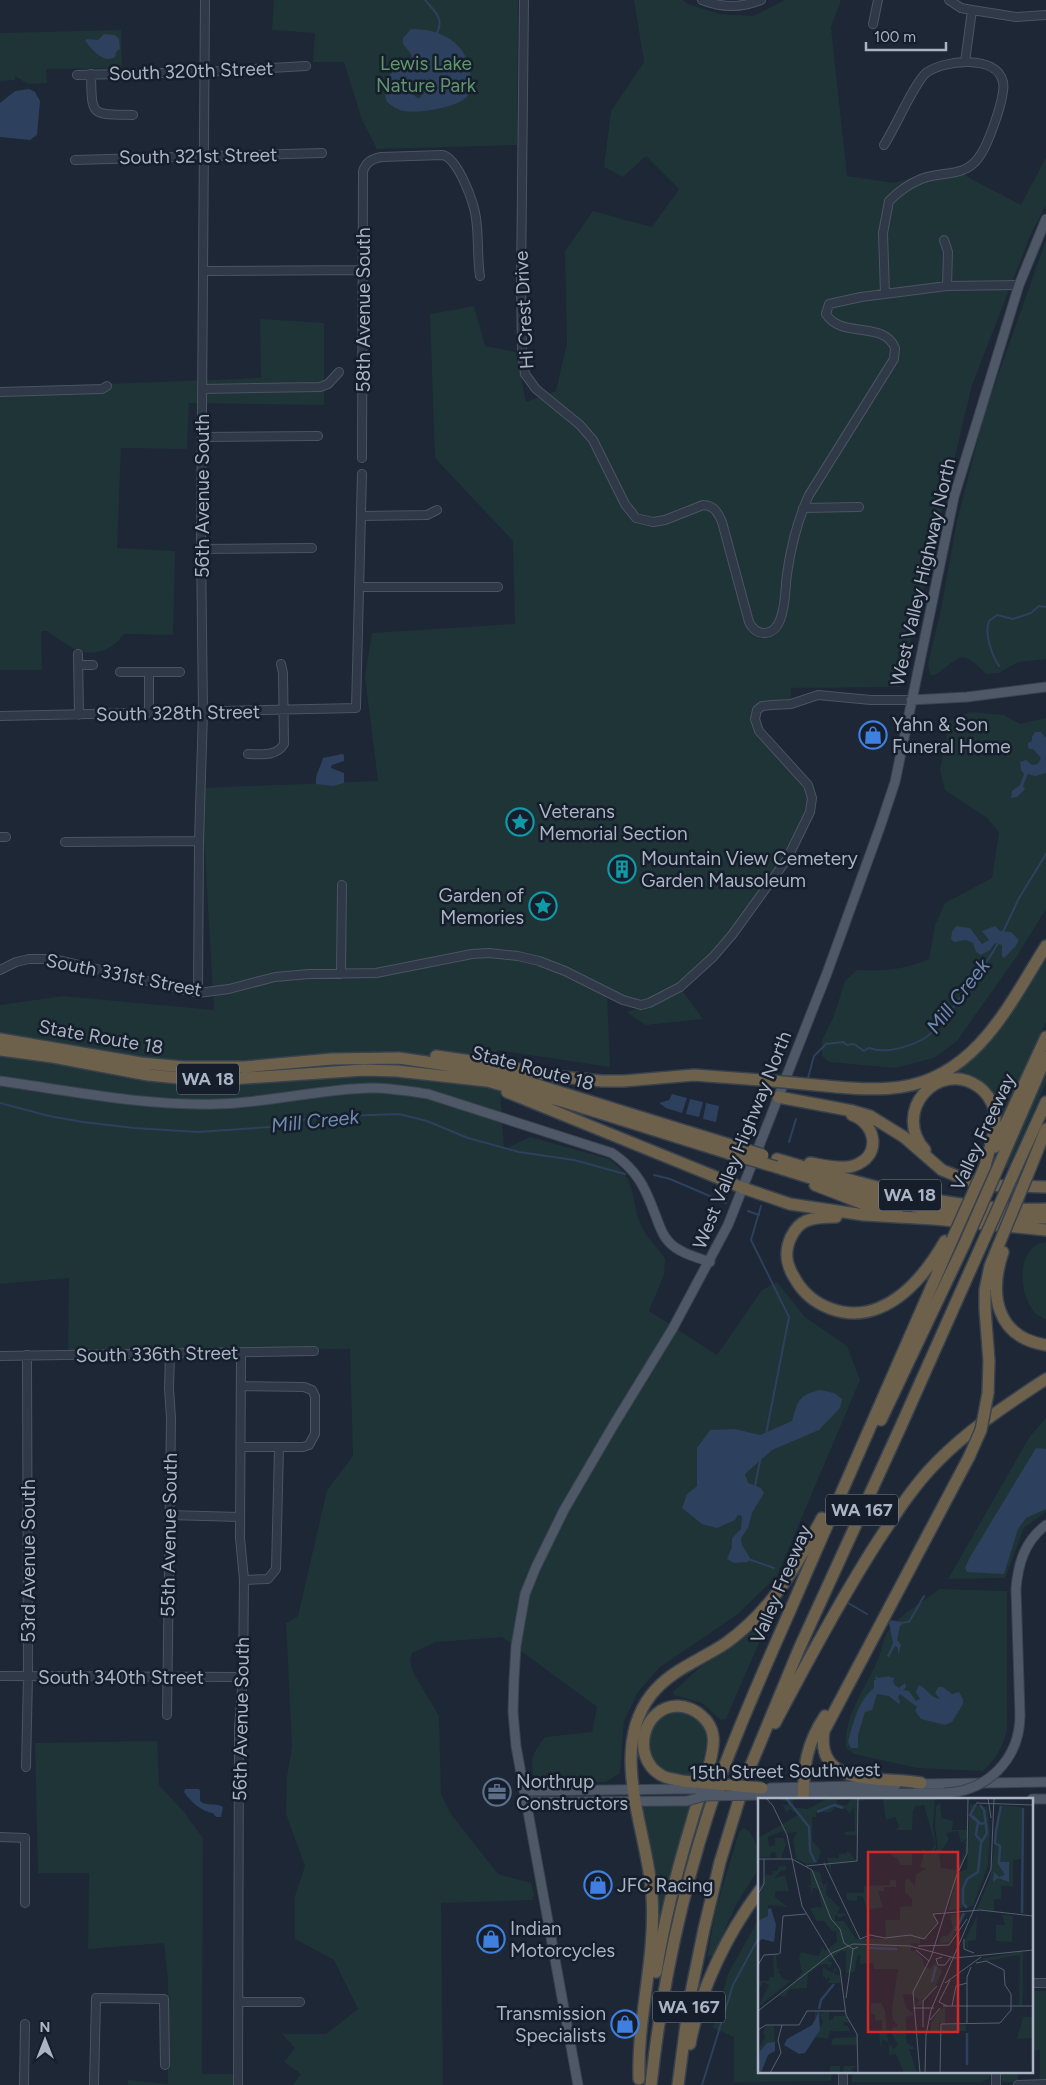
<svg xmlns="http://www.w3.org/2000/svg" width="1046" height="2085" font-family="Figtree,sans-serif">
<style>
.green{fill:#1f3437}
.water{fill:#2d405d;fill-rule:evenodd}
.lines{fill:none;stroke-linecap:round;stroke-linejoin:round}
.stream{stroke:#2d405d;stroke-width:2}
.minor-casing{stroke:#4b5462;stroke-width:10}
.major-casing{stroke:#3a4250;stroke-width:11}
.highway-casing{stroke:#38414e;stroke-width:14}
.minor{stroke:#303947;stroke-width:8}
.major{stroke:#4e5867;stroke-width:9}
.highway{stroke:#6e614c;stroke-width:11}
.major-bridge-casing{stroke:#3a4250;stroke-width:11;stroke-linecap:butt}
.highway-bridge-casing{stroke:#38414e;stroke-width:14;stroke-linecap:butt}
.major-bridge{stroke:#4e5867;stroke-width:9}
.highway-bridge{stroke:#6e614c;stroke-width:11}
.labels{text-anchor:middle;dominant-baseline:central;stroke-width:5;stroke-linejoin:round;paint-order:stroke}
.shield{fill:#161e2b;stroke:#7e8797;stroke-width:1}
.shield-label{font-size:18px;font-weight:bold;fill:#aab4c5}
.park-label{font-size:19px;fill:#60966d;stroke:#161e2b}
.street-label{font-size:19px;fill:#aab4c5;stroke:#161e2b}
.poi-label{font-size:19px;fill:#aab4c5;stroke:#161e2b;text-anchor:start}
.water-label{font-size:20px;font-style:italic;fill:#6f8ab0;stroke:#161e2b}
.inset-river{fill:none;stroke:#2d405d;stroke-width:2.5}
.inset-road{fill:none;stroke:#555f6f;stroke-width:1}
.view{fill:#d62828;fill-opacity:0.15;stroke:#d62828;stroke-width:2.5}
.inset-edge{fill:none;stroke:#aab4c5;stroke-width:2.5}
</style>
<rect width="100%" height="100%" fill="#1d2736"/>
<path class="green" d="M274 0H518L517 145 377 149 362 120 344 62H313L315 33 272 30Z
M634 0H683L688 4 720 14 754 16 785 0H841L831 27 847 176 894 183 949 167 1021 205 1046 157V205L1031 234 972 385 900 687 791 688V704L762 706 756 724 808 785 812 798 793 850 702 968 649 1003 607 993 610 1067 497 1050 504 1149 530 1137 609 1159C641 1182 628 1202 644 1231 650 1241 659 1249 665 1259L664 1275 649 1311 717 1355 762 1290 777 1282 805 1317 847 1346 860 1380 777 1576 738 1614 660 1667 638 1692 624 1721 620 1773 606 1782 546 1783 533 1775C530 1756 534 1752 545 1737L592 1732 597 1707 502 1637 436 1642 412 1653 410 1661 413 1672 439 1716 441 1794 451 1814 498 1874 531 1883 534 1895 532 1900 441 1903 443 2085H293L301 2074 284 2062 295 2048 282 2034H326L358 2009 334 1960 295 1939V1896L305 1866 286 1814 287 1776 292 1747 286 1623 298 1616 327 1490 353 1456 350 1349 68 1350 69 1278 0 1284V1005L63 996 214 1010 201 788 378 781 365 676 372 633 515 624 513 541 435 458 430 314 474 306 485 346 516 352 526 402 556 391 567 343 565 251 593 211 652 227 679 189 646 156 623 177 604 167 611 111 644 62Z
M121 30 122 68 46 69 47 83 28 84 15 76V80L0 81V33Z
M1046 240V659L1018 662 999 673 986 674C960 647 962 657 935 675H930L928 664 941 609 957 521 985 412Z
M260 319 324 323V405L189 403 187 449 121 448 117 548 175 551 173 635 124 634C121 637 119 641 116 643 89 664 70 647 47 631H43L41 634 42 670H0V388L261 378Z
M970 712 1004 715 1020 724 1046 718V909L1017 956 957 1041 934 1058 895 1068 829 1062 822 1056V1040L833 1018 845 981 857 970C885 971 903 970 929 959L935 925 945 903 992 878 999 832 987 818 945 790 940 770 949 721Z
M1046 953V1022L1000 1125 994 1100 948 1077Z
M681 989 703 1019 646 1025 626 1012 663 1000Z
M1046 1067V1083L1008 1168H1003Z
M1046 1242V1320C1043 1318 1039 1316 1036 1314 1018 1296 1015 1245 1046 1242Z
M1046 1418V1512L1024 1528 1005 1578 948 1579 1030 1436Z
M939 1589 1007 1591V1731C1002 1747 996 1760 983 1771L917 1768 854 1754 846 1748C843 1716 866 1688 878 1659 882 1650 883 1638 889 1630 902 1612 923 1603 939 1589Z
M764 1624 766 1626 762 1636 726 1719 721 1720 702 1703 674 1695 673 1692 698 1669Z
M673 1711C716 1717 708 1745 698 1777 671 1773 668 1776 648 1755 646 1728 649 1724 673 1711Z
M157 1741 159 1785 184 1812 203 1838 202 2074H233V2085H128V2080L168 2084V1980L164 1943 88 1949 89 1873H38L35 1743Z
M648 1806H693L660 1923 658 1921 642 1808Z
M744 1828 750 1832 758 1848 756 1873 736 1905 714 1954 707 1958 716 1909 739 1832Z
M760 1916V2071H832L831 2081 734 2082V2037L713 2028 728 1974Z
M1032 1991H1046V2082H1040V2050H1032Z
M852 2071H992L989 2079 981 2082H852Z
M1000 2071H1018V2082H1002Z"/>
<path class="water" d="M411 29C439 28 466 42 470 71 471 79 473 87 469 94 463 107 417 114 404 111 398 110 392 106 387 102L385 95 389 75 403 65 411 62 412 59 411 54 403 44V38ZM415 85 422 86 423 93 420 98H417L412 93 411 88Z
M104 34 115 35 119 39 120 49 116 52 115 57C103 64 93 50 85 41L87 39 98 40Z
M29 89 35 92 40 101 37 135 30 140 0 137V103L15 91Z
M1035 732H1041L1046 738V773L1035 776 1028 774 1023 786 1025 789 1017 797 1011 798 1012 791 1020 785 1024 774 1021 770 1020 762 1026 760 1032 765 1038 764 1041 758 1033 749H1030L1028 747V743L1032 741V737Z
M342 754 344 755V761L332 765 331 768 344 773V783L333 786 316 784C315 773 321 767 323 758Z
M956 926 970 928 982 944 989 940 982 931 995 926 1000 931 1011 932 1019 940 1015 947 1004 958 1002 956V945L995 943 990 950 981 955 976 952 973 943 966 940 954 942 951 939 952 932Z
M672 1094 687 1098 682 1113 666 1108 659 1103 669 1100Z
M690 1099 703 1102 699 1117 686 1114Z
M706 1103 719 1106 716 1122 703 1119Z
M820 1390 834 1393 842 1399 840 1408 819 1430 772 1450 745 1474 748 1483 761 1488 764 1493 752 1513 748 1528 741 1538 742 1545 750 1558 748 1562 734 1563 727 1559 732 1547V1538L741 1529 742 1516 738 1515 735 1520 717 1528 702 1524 682 1508 687 1494 697 1486V1448L710 1430 735 1429 760 1435 792 1421C798 1401 798 1395 820 1390Z
M1036 1448 1046 1449V1509L1026 1518 1018 1529 1004 1574 967 1572 965 1568 970 1557Z
M891 1620 901 1622 902 1625 900 1626 897 1640 901 1645 899 1653H898V1648L895 1646 889 1657 887 1656 893 1643 889 1623Z
M876 1675 877 1678 891 1676 889 1677 895 1678 893 1680 894 1684 899 1688 905 1683 906 1687 903 1690 909 1691 916 1701 920 1699 916 1692 919 1685C928 1689 929 1697 940 1699L935 1693 938 1687H943L952 1694 959 1692 963 1699V1704L952 1722 945 1725 921 1719 915 1711 917 1707 900 1694 898 1697 900 1702 899 1704 889 1696 877 1694 872 1710 865 1712 858 1735V1748H851L848 1742C853 1723 858 1701 874 1688V1680H877L875 1678Z
M185 1789H198L200 1790V1801C207 1807 216 1802 223 1807L221 1817H216L213 1813C202 1812 191 1802 184 1792Z"/>
<g class="lines">
<path class="stream" d="M425 0C433 10 445 18 437 33
M999 666C992 655 984 634 989 621L997 615 1013 619 1031 613 1039 606 1046 607
M1003 932 1019 898 1046 854
M808 1078 814 1056 826 1044 843 1042 847 1045 854 1044 864 1051 869 1048C886 1054 909 1047 925 1038 938 1031 990 959 998 943
M0 1103 49 1116 83 1122 134 1128 198 1132 270 1127 316 1117 399 1114 427 1121 468 1138 519 1152 574 1160 625 1174
M789 1142 796 1119
M654 1175 670 1179 726 1203
M761 1206 751 1240 789 1317 766 1434
M748 1211 759 1215
M755 1486 761 1456
M748 1559 774 1568
M848 1603 867 1614
M899 1623 909 1622 924 1596
M702 2085 733 1985 760 1935"/>
<g class="minor-casing">
<path id="minor" d="M524 0 521 283 522 352 525 374 536 389 580 425 593 440 625 504 636 518 653 522 665 520 703 505C714 505 718 513 722 522L749 622C757 638 774 636 780 620 786 606 785 588 787 574 791 546 797 521 809 495L894 359 895 348C884 320 841 339 826 314L829 304 861 297 947 286 1019 285
M702 0C722 8 741 8 761 0
M949 0 961 8 972 10 965 62
M972 10 1016 17 1046 15
M873 24 878 0
M91 74C92 117 90 114 133 115
M77 75 204 72 306 66
M884 145C894 130 915 82 926 73 943 60 997 54 1003 82 1006 96 988 145 979 157 965 178 941 171 921 179 909 184 898 192 889 201L883 233 885 294
M75 160 322 153
M944 240 948 252 947 286
M204 271 362 270
M202 389 320 387 328 384 339 372
M0 392 102 389 107 386
M202 437 318 436
M362 458 363 171C366 162 372 159 381 157L443 155C459 160 474 203 476 218 479 238 477 257 480 276
M803 508 859 507
M361 516 427 515 437 510
M201 549 312 548
M359 587H498
M78 654 79 715
M79 665H93
M120 672H180
M149 672V712
M0 716 356 708 362 474
M248 754C261 754 276 757 284 744L283 673 281 664
M0 837H6
M65 842 199 841
M0 970 16 962 29 959H54L198 993 229 989 275 977 309 974 376 973 472 954 489 953 518 956 539 961 565 971 623 1000 641 1005 649 1003 680 987 713 957 732 935 787 859 810 812 812 798 808 785 759 731 755 719 757 710 762 706 772 705 791 704 818 695 871 700H911
M341 974 342 885
M198 993 199 841 203 712 201 549 205 0
M0 1356 314 1351
M241 1386 304 1387 312 1390 315 1396V1434L309 1445 303 1447H241
M169 1515 240 1517
M244 1580 268 1579 276 1569 279 1448
M0 1676 243 1677
M167 1715 171 1418 169 1388 170 1354
M26 1767 28 1676 27 1355
M0 1837 25 1838V1903
M1032 1983H1046
M238 2002H300
M996 2071V2085
M24 2085 25 2024
M94 2085 96 1998 164 1999 165 2065
M238 2085 239 1727 243 1677 244 1580 240 1538 241 1353
M843 2085V2071
M1018 2085 1046 2084"/>
</g>
<g class="major-casing">
<path id="major" d="M911 700 967 697 1046 687
M0 1081C71 1091 144 1106 216 1104 268 1103 319 1089 371 1088 391 1088 409 1091 428 1094L612 1153C637 1170 645 1187 655 1214 659 1224 661 1234 669 1242 679 1253 696 1257 710 1262
M1020 1715 1016 1589C1018 1563 1025 1541 1046 1525
M916 1784 1046 1782
M770 1788 896 1785
M524 1791 680 1789
M767 1795 944 1793
M1032 1799H1046
M526 1802 687 1801
M578 2085 516 1746 513 1712 514 1679 516 1646 525 1594 536 1567 564 1510 613 1426 673 1328 728 1225 827 973 880 827 895 782 954 497 1019 285 1046 219"/>
</g>
<g class="highway-casing">
<path id="highway" d="M0 1039 141 1063 184 1067H244L332 1059 399 1058 440 1064 481 1071 524 1081 734 1146
M0 1050 53 1057 148 1075 179 1078 230 1079 364 1070 397 1071 487 1081 565 1102 731 1154
M436 1056 500 1065 553 1076 602 1081H624L694 1075 761 1080
M837 1087C858 1089 880 1090 901 1087 977 1076 1010 1003 1046 946
M507 1092 743 1188 790 1204 864 1215 934 1219 1046 1230
M778 1097 853 1111 870 1116 904 1137 942 1170 979 1185 1046 1187
M995 1147 1046 1037
M925 1150C891 1112 938 1058 979 1087 986 1092 992 1101 994 1109 998 1128 989 1149 985 1166
M777 1159C865 1185 954 1212 1046 1209
M810 1163C823 1165 841 1170 853 1166 882 1157 877 1124 852 1115
M1000 1163 1046 1057
M776 1167C833 1185 892 1204 950 1213 982 1218 1014 1218 1046 1218
M1016 1168 1046 1102
M1030 1169 1046 1129
M815 1185 864 1204 897 1211
M836 1217C827 1217 815 1217 806 1221 799 1224 794 1231 791 1237 784 1252 786 1264 794 1277 810 1307 847 1321 879 1308 909 1296 930 1267 945 1241
M1003 1252C989 1293 995 1337 1046 1345
M988 1393 989 1361 985 1309V1290L990 1266 999 1244
M881 1420 964 1245
M775 1723C807 1662 839 1602 876 1544 895 1515 913 1486 937 1462 969 1429 1008 1404 1046 1379
M921 1783C884 1776 815 1789 824 1731L969 1457
M803 1799C804 1766 806 1744 825 1716
M656 1972C664 1921 677 1870 692 1821 697 1801 716 1755 713 1736 711 1720 695 1707 678 1706 643 1706 630 1757 661 1775 667 1779 675 1779 682 1781
M690 2044C700 1989 727 1934 760 1890
M639 2079C637 2018 656 1958 652 1897 649 1834 607 1752 651 1695 670 1670 701 1660 726 1643 772 1610 796 1567 822 1518
M651 2085C662 1982 685 1879 719 1781 744 1711 776 1644 805 1576 853 1464 902 1352 952 1240
M678 2085 689 2002 704 1929 720 1862 746 1777 799 1649 901 1426 982 1244"/>
</g>
<use href="#minor" class="minor"/>
<use href="#major" class="major"/>
<use href="#highway" class="highway"/>
<g class="major-bridge-casing">
<path id="major-bridge" d="M680 1789H720
M944 1793C987 1792 1020 1759 1020 1715
M687 1801 705 1796 767 1795"/>
</g>
<g class="highway-bridge-casing">
<path id="highway-bridge" d="M761 1080 837 1087
M734 1146 763 1155
M731 1154 776 1167
M952 1240 985 1166
M982 1244 1016 1168
M999 1244 1030 1169
M964 1245 1000 1163
M969 1457 981 1430 988 1393
M682 1781 762 1788"/>
</g>
<use href="#major-bridge" class="major-bridge"/>
<use href="#highway-bridge" class="highway-bridge"/>
</g>
<defs>
<g id="shop-ring" transform="scale(1.4375)"><circle r="9.5" fill="#161e2b" stroke="#3f7fe0" stroke-width="1.5"/><path d="M-5-2.5h2.3a2.7 3.5 0 0 1 5.4 0H5L5.5 6h-11ZM-1.5-2.5h3a1.5 2.3 0 0 0-3 0Z" fill="#3f7fe0"/></g>
<g id="sight-ring" transform="scale(1.4375)"><circle r="9.5" fill="#161e2b" stroke="#0f9aa8" stroke-width="1.5"/><path d="M0-6L1.8-2.2L6-1.7L2.9 1.2L3.7 5.4L0 3.3L-3.7 5.4L-2.9 1.2L-6-1.7L-1.8-2.2Z" fill="#0f9aa8"/></g>
<g id="building-ring" transform="scale(1.4375)"><circle r="9.5" fill="#161e2b" stroke="#0f9aa8" stroke-width="1.5"/><path d="M-4-6H4V6H1V3H-1V6H-4ZM-2.5-4.3h1.7v1.8h-1.7ZM.8-4.3h1.7v1.8H.8ZM-2.5-1h1.7V.8h-1.7ZM.8-1h1.7V.8H.8Z" fill="#0f9aa8"/></g>
<g id="office-ring" transform="scale(1.4375)"><circle r="9.5" fill="#161e2b" stroke="#5c6f8a" stroke-width="1.5"/><path d="M-6-3h4V-5.5h4V-3h4V5H-6ZM-1-4.5V-3h2v-1.5ZM-6 0V1H6V0Z" fill="#5c6f8a"/></g>
</defs>
<g fill-rule="evenodd">
<use href="#shop-ring" x="873" y="735"/>
<use href="#sight-ring" x="520" y="822"/>
<use href="#building-ring" x="622" y="869"/>
<use href="#sight-ring" x="543" y="906"/>
<use href="#office-ring" x="497" y="1792"/>
<use href="#shop-ring" x="598" y="1885"/>
<use href="#shop-ring" x="491" y="1939"/>
<use href="#shop-ring" x="625" y="2024"/>
</g>
<g class="labels">
<g class="shield">
<rect x="177" y="1063.5" width="62" height="31" rx="4"/>
<rect x="879" y="1179.5" width="62" height="31" rx="4"/>
<rect x="826" y="1494.5" width="72" height="31" rx="4"/>
<rect x="653" y="1991.5" width="72" height="31" rx="4"/>
</g>
<g class="shield-label">
<text x="208" y="1079">WA 18</text>
<text x="910" y="1195">WA 18</text>
<text x="862" y="1510">WA 167</text>
<text x="689" y="2007">WA 167</text>
</g>
<g class="park-label">
<text x="426" y="63">Lewis Lake<tspan x="426" dy="22">Nature Park</tspan></text>
</g>
<g class="street-label">
<text transform="translate(191 71) rotate(-2)">South 320th Street</text>
<text transform="translate(198 156) rotate(-1)">South 321st Street</text>
<text transform="translate(363 310) rotate(-90)">58th Avenue South</text>
<text transform="translate(524 310) rotate(-93)">Hi Crest Drive</text>
<text transform="translate(202 496) rotate(-90)">56th Avenue South</text>
<text transform="translate(923 572) rotate(-77)">West Valley Highway North</text>
<text transform="translate(178 713) rotate(-1)">South 328th Street</text>
<text transform="translate(124 975) rotate(11)">South 331st Street</text>
<text transform="translate(101 1037) rotate(10)">State Route 18</text>
<text transform="translate(533 1068) rotate(15)">State Route 18</text>
<text transform="translate(983 1132) rotate(-65)">Valley Freeway</text>
<text transform="translate(742 1140) rotate(-68)">West Valley Highway North</text>
<text transform="translate(157 1354) rotate(-1)">South 336th Street</text>
<text transform="translate(169 1535) rotate(-89)">55th Avenue South</text>
<text transform="translate(28 1561) rotate(-90)">53rd Avenue South</text>
<text transform="translate(781 1584) rotate(-67)">Valley Freeway</text>
<text x="121" y="1677">South 340th Street</text>
<text transform="translate(241 1719) rotate(-89)">56th Avenue South</text>
<text transform="translate(785 1771) rotate(-1)">15th Street Southwest</text>
</g>
<g class="poi-label">
<text x="892" y="724">Yahn &amp; Son<tspan x="892" dy="22">Funeral Home</tspan></text>
<text x="539" y="811">Veterans<tspan x="539" dy="22">Memorial Section</tspan></text>
<text x="641" y="858">Mountain View Cemetery<tspan x="641" dy="22">Garden Mausoleum</tspan></text>
<text x="524" y="895" text-anchor="end">Garden of<tspan x="524" dy="22">Memories</tspan></text>
<text x="516" y="1781">Northrup<tspan x="516" dy="22">Constructors</tspan></text>
<text x="617" y="1885">JFC Racing</text>
<text x="510" y="1928">Indian<tspan x="510" dy="22">Motorcycles</tspan></text>
<text x="606" y="2013" text-anchor="end">Transmission<tspan x="606" dy="22">Specialists</tspan></text>
</g>
<g class="water-label">
<text transform="translate(958 996) rotate(-52)">Mill Creek</text>
<text transform="translate(315 1121) rotate(-6)">Mill Creek</text>
</g>
</g>
<g transform="translate(758 1798)">
<rect width="275" height="275" fill="#1d2736"/>
<path d="M15 0H37L33 9 50 11 70 0H82L78 5 88 8 94 0 111 2 101 3 99 37H87V34L97 33 96 9 92 16 88 11 77 9 73 14H58V19H54V42L63 53 59 65 49 66 38 61 35 42 39 34 29 35 27 32 10 39 11 48 17 47V40H26L28 47 23 60H19L17 54H13L12 59H0V40L40 17 32 11 28 15 25 7H30V4ZM177 0 175 28 178 49 176 53 173 54 177 46 166 7 158 8 155 13 154 32H138L141 28 137 19 128 22 125 1ZM182 5 184 20 195 23 194 32H209V40L203 45 200 33 188 35 191 41 181 57 183 70 198 72 207 54 208 45H205L208 42 209 51 187 114 175 115 180 125 169 139 170 142 162 141V146L153 145V153H158L165 161 166 168 172 171 177 165 184 173 177 190 163 207 157 208 161 202 153 196 145 197 148 209 156 217 148 219V238L149 245 158 251H151L159 275H146L138 256 131 257V246L136 251 140 247 134 236V230L140 228 135 222 134 211 140 171H116L115 165 102 166V157L99 158 97 174 88 175V153H83L70 163 75 164 71 171 70 166 62 167 50 176 49 190 32 191 27 198 32 199 21 198 44 175 41 160 43 154 61 158 65 148 67 153 79 144 78 133 75 134 66 123H59L52 110 64 109 60 91 55 90 53 98V89H48L53 87 52 72 62 74 65 88 69 84 68 96 82 110 79 115 90 116 81 120 77 116V123H86L98 141H128L127 122H142V109L154 108V101L147 94V82L151 81 157 88 158 76 168 71 162 69 165 60 164 50 172 56 180 51 177 28 178 8ZM212 6 229 9 232 33 230 67 215 108 190 113 200 74 209 71ZM242 7 264 9 263 61 255 62V88H243V101H236V114L219 111 232 80ZM89 52 98 62 73 65V76L69 60H81V56L89 55ZM154 53V67H142L139 60 133 57V54ZM21 68H28V72L22 73 17 80 27 77 31 93H17V99L30 109 10 107V118L1 124 0 91 8 77H14L15 73H19ZM132 82H138V89H126V93H120L125 109 109 112 105 99 99 98V103L89 102 88 95H106V88L132 87ZM209 115 192 144 181 146 183 139 190 137 195 130 192 117ZM244 117 255 118 254 144 238 143V127H247ZM219 118 218 142 210 143V152L207 142ZM265 153V196L264 207H261L262 157 229 163 221 161ZM15 157H18L19 170 23 172 20 173 25 181 33 183 0 209 11 187 4 184V188H0V183H11V179H16ZM65 169 75 175 76 170 79 171 76 175 82 178 83 185H69L72 181 69 179V183L66 178 65 181ZM113 205H123L127 213 130 244 124 241 123 252 121 234H124V222L117 223V216H113ZM187 210V225H181V234H173V225L181 211ZM66 213 71 214V222L75 221 76 218H88L92 224H86L85 227 90 228 92 233H72L70 241 57 239 65 224 61 214 59 221 57 219V214H62L65 216ZM265 219H275V240L259 241ZM184 226 208 227V233L183 234ZM8 228H16L17 245H10L2 254 3 265 0 270V251L7 240 5 234ZM99 239V247H73L75 240ZM72 268H82V274H85L86 268H99L93 272 99 275H72Z" fill="#1f3437"/>
<path d="M239 64H251V84L240 80 235 84 236 74 241 79 247 77ZM13 110 18 127 16 144 4 141 0 144V123L10 118V111ZM61 214 62 232 47 255 41 256 26 247 29 241 54 227ZM17 244V253L10 257 3 275H0L2 253 9 245Z" fill="#2d405d"/>
<path class="inset-river" d="M28 0 51 29 52 53 57 64M218 6 212 17 220 24 218 37 223 43M59 14 76 7 85 10M214 18 223 26 227 25M241 65 242 48 237 45 238 32 243 8M209 110 205 105V91L209 81 220 74 223 45 229 35 226 12 222 7M264 115 265 10M197 133 206 115M111 150 139 151M174 184 178 168M61 211 63 202 76 186M209 235V267"/>
<path class="inset-road" d="M8 0 15 8 29 37 44 108 82 171 88 217 99 236 100 275M230 0 233 20M218 5 275 7M0 61H34L54 72 73 121 82 131 86 145 95 151 100 149M66 65 102 141 112 137 127 140 152 137 166 141 180 125 175 116 188 115M48 68 99 63 100 0M0 96 6 86V61M188 115 222 112 275 118M206 141V151L216 155M160 148 191 147 209 121M158 152 171 163M22 156 25 118 48 116M184 159 178 161 180 167H187L193 159M0 167 6 157 21 156M187 185 223 159M88 200 95 151M209 207V225M185 208H275M189 208 181 204 192 182M194 208 198 188 209 185M209 209V179L213 169M155 210H176M0 213 74 155 95 146 152 148 197 160 275 152M172 222 182 210M165 229V203L179 188M0 232 8 227H41L49 213H87M12 275 23 255 20 242 24 227M162 275 155 194 173 159 198 79 209 55 210 0M167 275 168 237 173 212 233 71 236 0M182 275 183 226 242 225 253 212V196L247 187 246 172 228 163 218 165"/>
<path class="view" d="M110 54H200V234H110Z"/>
<rect width="275" height="275" class="inset-edge"/>
</g>
<g transform="translate(45 2040)" stroke="#161e2b" stroke-width="4" paint-order="stroke">
<path d="M0-4L9 19L0 12L-9 19Z" fill="#aab4c5"/>
<text y="-8" font-size="14" font-weight="bold" text-anchor="middle" fill="#aab4c5">N</text>
</g>
<path d="M866 42v8h80v-8" fill="none" stroke="#aab4c5" stroke-width="2.5"/>
<text x="874" y="42" font-size="15" fill="#aab4c5" stroke="#161e2b" stroke-width="4" paint-order="stroke">100 m</text>
</svg>
